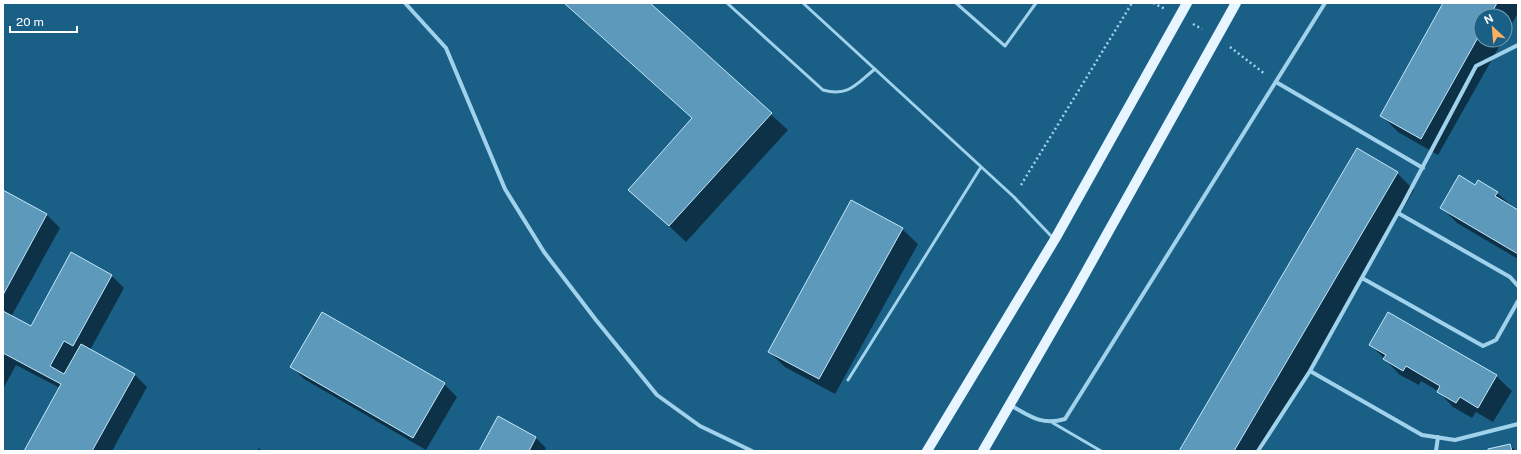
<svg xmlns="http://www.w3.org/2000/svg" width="1521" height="454" font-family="'Public Sans',sans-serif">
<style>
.shadow{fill:#0007}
.building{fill:#5c99ba;stroke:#c6e7f9}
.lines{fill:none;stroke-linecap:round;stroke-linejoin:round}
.path{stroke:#a1d2ec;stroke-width:2.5;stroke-dasharray:2 3;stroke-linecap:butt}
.service{stroke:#a1d2ec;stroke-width:3}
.minor{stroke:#a1d2ec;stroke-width:4}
.primary{stroke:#e6f5ff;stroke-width:10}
</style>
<rect width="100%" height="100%" fill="#1a5f86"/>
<path class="shadow" d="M564 3H649L788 130 686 242 630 189 693 119Z
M1444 3H1518V13L1505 36V16H1481V40H1503L1438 155 1398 132 1381 115Z
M1397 173 1414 190 1261 451H1180Z
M1476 187 1497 193 1518 211V259L1457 223 1441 207Z
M3 191 47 215 60 228 11 317 31 328 112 276 124 288 90 350 134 374 147 387 112 451H25L60 388 16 365 3 389Z
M902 229 918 244 835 394 785 367 769 352Z
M1371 345 1496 376 1512 391 1493 422 1476 412 1472 418 1453 407 1438 391 1421 381 1419 385 1400 375Z
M291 366 444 384 457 397 426 450 304 379Z
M498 418 536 438 546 448 545 451H480Z
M1510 445 1516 451H1489Z
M258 448 263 451H257Z"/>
<path class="building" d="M564 3H650L772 113 669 226 628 190 692 118Z
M1443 3H1497L1490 16H1481V32L1421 139 1380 116Z
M1357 148 1398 172 1234 451H1179Z
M1459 175 1475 185 1478 180 1498 192 1495 196 1518 210V254L1440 208Z
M3 190 47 214 3 295Z
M851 200 903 228 819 379 768 352Z
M71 252 112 275 73 346 64 341 50 366 64 374 81 344 135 374 92 451H24L61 384 3 353V311L31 326Z
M322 312 445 383 413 438 290 367Z
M1388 312 1497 375 1478 408 1460 397 1456 403 1437 392 1440 386 1406 366 1403 371 1383 359 1386 355 1369 345Z
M498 416 536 437 529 451H479Z
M1510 444 1512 451H1488V449Z"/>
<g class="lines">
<path class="path" d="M1153 3 1165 9
M1193 24 1202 29
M1230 47 1265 74
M1021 185 1132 3"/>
<path class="service" d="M727 3 823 90C849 97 856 84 875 69
M803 3 1014 197 1053 238
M956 3 1005 46 1036 3
M848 380 981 167
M1053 423 1101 451"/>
<path class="minor" d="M405 3 446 48 505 189 544 252 596 320 657 395 700 426 752 451
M1276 82 1423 168
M1398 213 1510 277 1518 286
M1362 278 1483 346 1496 340 1518 301
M1310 371 1422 435 1455 440 1518 424
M1010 405C1030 416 1041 426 1065 419L1325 3
M1258 451 1310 371 1403 204 1476 66 1518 45
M1436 451 1438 437"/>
<path class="primary" d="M927 451 1055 239 1187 3
M983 451 1073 295 1236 3"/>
</g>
<rect width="1521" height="454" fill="none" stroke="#ffffff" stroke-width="8"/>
<g transform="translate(1493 28) rotate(334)"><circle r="19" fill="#1a5f86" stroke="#769fb6"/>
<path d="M0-3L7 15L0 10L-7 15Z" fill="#feaf5d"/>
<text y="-6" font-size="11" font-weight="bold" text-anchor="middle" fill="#ffffff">N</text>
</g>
<path d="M10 26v6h67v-6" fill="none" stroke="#ffffff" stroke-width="2"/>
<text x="16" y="26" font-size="12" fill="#ffffff" stroke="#1a5f86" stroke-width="3" paint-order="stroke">20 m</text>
</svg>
